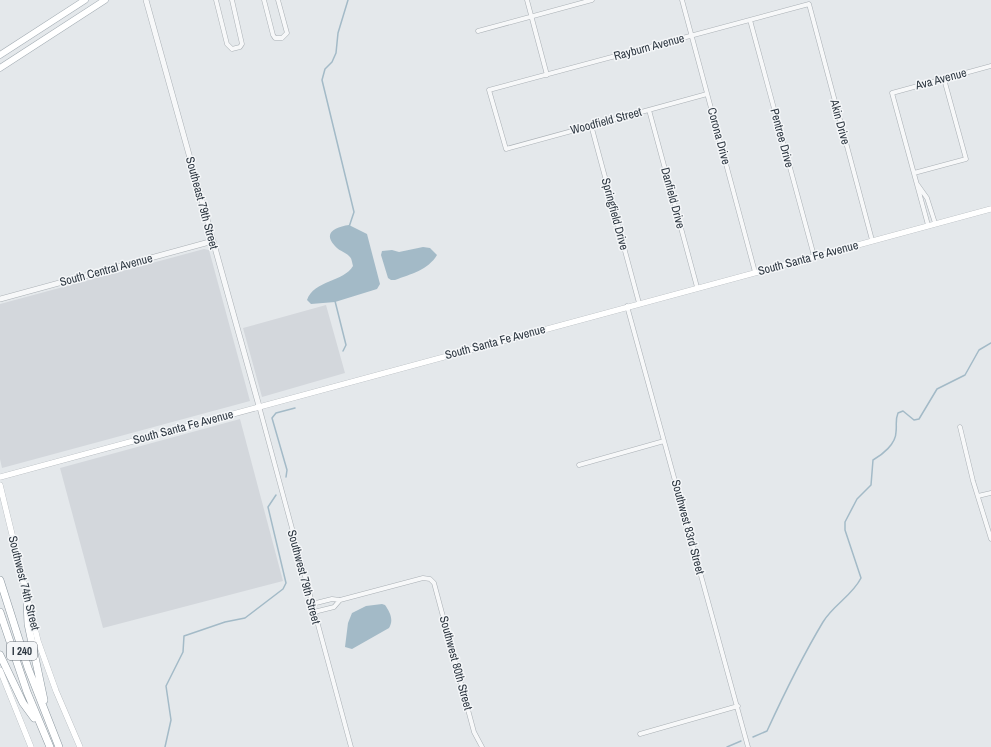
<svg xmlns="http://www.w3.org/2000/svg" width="991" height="747" font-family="'Archivo Narrow',sans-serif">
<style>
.built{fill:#d3d7dc}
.water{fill:#a3bac7}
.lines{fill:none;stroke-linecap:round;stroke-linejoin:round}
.stream{stroke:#a3bac7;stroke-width:1.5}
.minor-casing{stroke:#aab0b5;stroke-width:5}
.tertiary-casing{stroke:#aab0b5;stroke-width:6}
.secondary-casing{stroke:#aab0b5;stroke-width:6}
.primary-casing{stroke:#a5aeb5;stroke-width:7}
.motorway-casing{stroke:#8d98a0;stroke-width:8}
.minor{stroke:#f7f8f9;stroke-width:4}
.tertiary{stroke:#f7f8f9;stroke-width:5}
.secondary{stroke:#fff;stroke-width:5.5}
.primary{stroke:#fff;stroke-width:6}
.motorway{stroke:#fff;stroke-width:7}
.labels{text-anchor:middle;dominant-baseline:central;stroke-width:3;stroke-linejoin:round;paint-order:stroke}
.shield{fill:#f4f6f8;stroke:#697179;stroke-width:1}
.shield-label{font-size:11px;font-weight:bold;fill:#2e3842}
.street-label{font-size:12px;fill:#2e3842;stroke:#f4f6f8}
</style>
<rect width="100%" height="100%" fill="#e4e8eb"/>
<path class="built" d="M204 249 209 250 250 401 2 468 0 459V304Z
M326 305 345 373 262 397 243 328Z
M240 419 283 581 103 628 60 468Z"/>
<path class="water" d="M349 225 367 234 380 284 377 289 335 302 311 304 307 300C314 280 344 282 353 266 352 263 352 259 350 257 347 253 340 251 337 248 321 233 335 227 349 225Z
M423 247 430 248 437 255C428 270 411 274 395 280H391L388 278 381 255 382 251 392 250 399 252Z
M382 604 385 605C390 612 394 620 389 628L352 649 345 647 348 623 352 613 366 606Z"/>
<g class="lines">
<path class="stream" d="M348 0 338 33 336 53 332 62 325 69 322 80 354 212 349 227
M335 301 346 345 343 351
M286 477 287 470 272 418 276 413 295 408
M753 737 767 731C784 694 802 657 823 622 833 605 852 596 861 578L845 530V522L857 499 871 485 873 460C882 455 896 444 896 432 897 425 895 420 898 413L903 411 914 420 919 419 937 389 965 375 979 350 991 343
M165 747 171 720 166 686 183 652 184 636 225 622 245 618 283 589 286 583 268 507 276 495
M727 747 741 741"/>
<g class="minor-casing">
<path id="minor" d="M216 0 227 44 232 49 240 47 242 44 232 0
M264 0 273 35 275 38H282L287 33 278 0
M527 0 547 75
M682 0 755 272
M750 20 814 256
M478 31 592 0
M707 94 506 149 489 90 809 4 872 240
M649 110 697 287
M591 125 639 303
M914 173 966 159 944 79
M917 184 927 198 935 223
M928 225 892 93 991 66
M627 306 748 747
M259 406 351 747
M960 427 973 481 991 539
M579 465 664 441
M978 496 991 493
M312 604 332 599 340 600 423 578 430 579 434 583 474 732 482 747
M314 612 334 607 340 600
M640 734 738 706"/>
</g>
<g class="tertiary-casing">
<path id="tertiary" d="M146 0 259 406
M0 299 213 241"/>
</g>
<g class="secondary-casing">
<path id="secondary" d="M0 477 991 209
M0 485 38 641 56 691 80 747
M0 670 31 747"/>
</g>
<g class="primary-casing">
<path id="primary" d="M0 55 85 0
M0 68 105 0"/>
</g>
<g class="motorway-casing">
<path id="motorway" d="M0 580 28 668 59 747
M27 600 28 624 44 700
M0 612 27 692 50 747
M0 655 23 703 34 718"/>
</g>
<use href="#minor" class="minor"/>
<use href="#tertiary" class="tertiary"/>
<use href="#secondary" class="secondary"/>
<use href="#primary" class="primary"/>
<use href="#motorway" class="motorway"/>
</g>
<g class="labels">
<rect class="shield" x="7" y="642" width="30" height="18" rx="3"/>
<g class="shield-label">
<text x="22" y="651">I 240</text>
</g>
<g class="street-label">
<text transform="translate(649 47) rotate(-15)">Rayburn Avenue</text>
<text transform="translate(941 79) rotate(-15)">Ava Avenue</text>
<text transform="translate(606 121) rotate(-15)">Woodfield Street</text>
<text transform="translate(840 122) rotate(75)">Akin Drive</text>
<text transform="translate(719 136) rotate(75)">Corona Drive</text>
<text transform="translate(782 138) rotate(75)">Pentree Drive</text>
<text transform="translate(673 198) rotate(75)">Danfield Drive</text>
<text transform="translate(202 203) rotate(75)">Southeast 79th Street</text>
<text transform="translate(615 214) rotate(75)">Springfield Drive</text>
<text transform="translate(808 258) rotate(-15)">South Santa Fe Avenue</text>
<text transform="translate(106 270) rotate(-15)">South Central Avenue</text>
<text transform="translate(495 342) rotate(-15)">South Santa Fe Avenue</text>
<text transform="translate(183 427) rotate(-15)">South Santa Fe Avenue</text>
<text transform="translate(688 527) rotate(75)">Southwest 83rd Street</text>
<text transform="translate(304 577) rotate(75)">Southwest 79th Street</text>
<text transform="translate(24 583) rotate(76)">Southwest 74th Street</text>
<text transform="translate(456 663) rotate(75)">Southwest 80th Street</text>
</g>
</g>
</svg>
